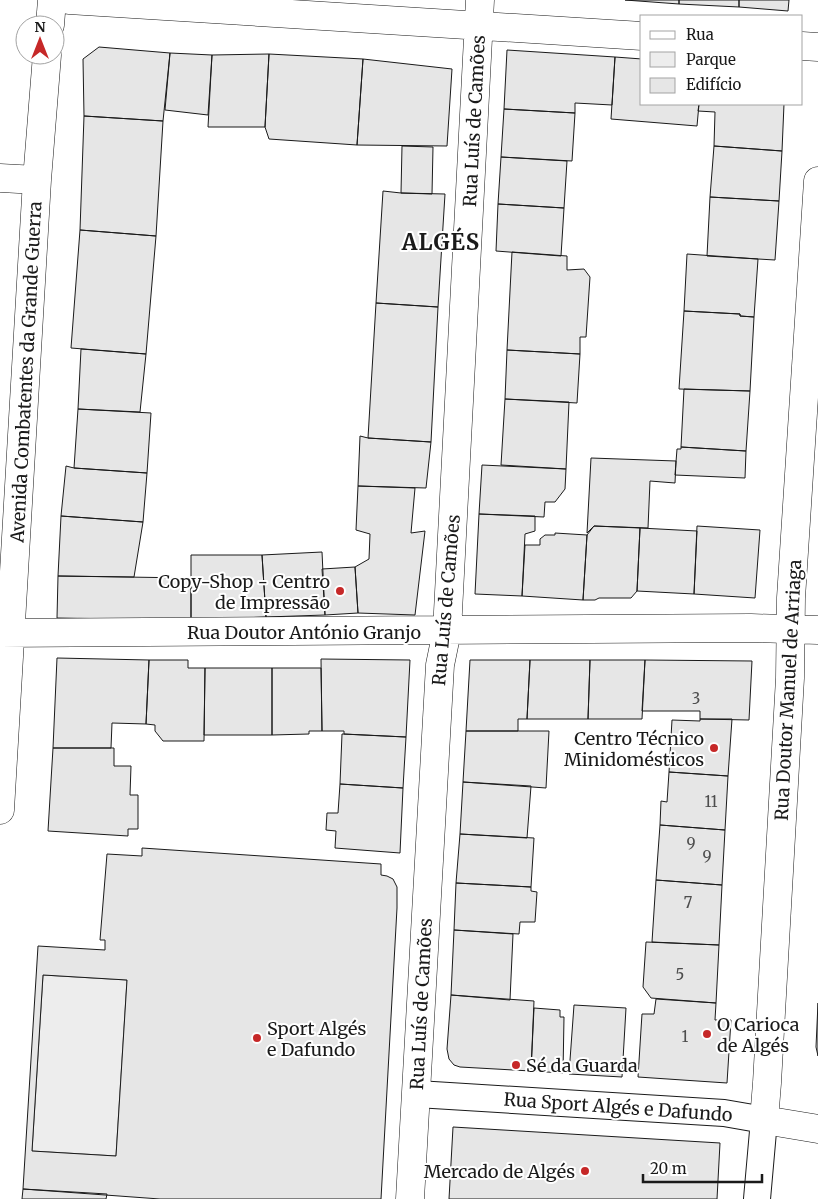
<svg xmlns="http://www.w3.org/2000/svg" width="818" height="1199" font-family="Merriweather,serif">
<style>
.green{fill:#ededed;stroke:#6a6a6a}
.building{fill:#e6e6e6;stroke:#1a1a1a;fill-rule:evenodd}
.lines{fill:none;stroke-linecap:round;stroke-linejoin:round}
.pedestrian-casing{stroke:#1a1a1a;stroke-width:28}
.minor-casing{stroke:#1a1a1a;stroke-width:29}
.pedestrian{stroke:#fff;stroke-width:26}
.minor{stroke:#fff;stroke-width:28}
.poi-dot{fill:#c62828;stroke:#fff;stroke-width:2}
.labels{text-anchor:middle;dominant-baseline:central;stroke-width:4;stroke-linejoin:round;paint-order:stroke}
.number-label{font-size:15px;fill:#4d4d4d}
.street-label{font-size:18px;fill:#1a1a1a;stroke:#fff}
.poi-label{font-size:18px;fill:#1a1a1a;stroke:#fff;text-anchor:end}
.district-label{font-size:22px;font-weight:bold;letter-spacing:1px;fill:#1a1a1a;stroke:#fff}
</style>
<rect width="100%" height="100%" fill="#fff"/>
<path class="green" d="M43 975 127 980 116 1156 32 1151Z"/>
<path class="building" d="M625 0H679V4Z
M679 0H739V7L679 4Z
M739 0H789L788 11 739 7Z
M99 47 170 53 163 121 84 116 83 59Z
M507 50 615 57 612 105 575 103V113L504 109Z
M170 53 212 55 208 115 165 110Z
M269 54 265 127H208L212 55Z
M269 54 363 59 357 145 269 139 265 127Z
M615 57 642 59V104H699L697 126 611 119Z
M363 59 452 69 447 146 357 145Z
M699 104H784L782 151 714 146 715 112 698 111Z
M504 109 575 113 572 161 501 157Z
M84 116 163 121 156 236 80 230Z
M402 146 433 147 432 194 401 193Z
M714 146 782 151 779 201 710 197Z
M501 157 567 161 564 208 498 204Z
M383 191 401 193 445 194 438 307 376 303Z
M710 197 779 201 775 260 707 256Z
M498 204 564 208 561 256 496 251Z
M80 230 156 236 146 354 71 348Z
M512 252 567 256V270L584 269 590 277 586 337H580V354L507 350Z
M687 254 758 259 754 317 740 316V314L684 311Z
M376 303 438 307 431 442 368 438Z
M684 311 740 314V316L754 317 750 391 679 389Z
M81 349 146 354 140 412 78 409Z
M507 350 580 354 577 403 505 399Z
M684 389 750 391 746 451 681 447Z
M505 399 569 402 566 469 501 465Z
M78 409 151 413 147 473 74 468Z
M360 436 368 438 431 442 426 488 358 486Z
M681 447 746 451 745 478 675 475 677 449H681Z
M591 458 676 461 675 483 650 481 648 528 594 526 587 533Z
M482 465 566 469 565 489 555 502H545L544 517 479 514Z
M66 466 74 468 147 473 143 522 61 516Z
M358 486 415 488 411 533 425 531 415 615 358 613 355 567 369 559 370 534 356 530Z
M479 514 535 516V531L525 534 522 596 475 594Z
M61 516 143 522 134 577 58 576Z
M594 526 640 528 637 591 631 598H599L595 600H583L587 535Z
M697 526 760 530 755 598 694 594Z
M640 528 697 531 694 594 637 591Z
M555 533 587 535 583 600 522 596 525 545H540V539L545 535H555Z
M322 552 325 615 266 617 262 555Z
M191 555H262L266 617 191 620Z
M355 567 358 613 325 615 322 569Z
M58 576 191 578V620L57 618Z
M57 658 149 660 146 724 112 723 111 748H53Z
M321 659 410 660 406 737 344 734V731H322Z
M149 660H188V668H205L204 741H163L155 731V725L146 724Z
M470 660H530L527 719H518V731H466Z
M530 660H590L588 719H527Z
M590 660H645L642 719H588Z
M645 660 752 661 749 720 700 719V711H642Z
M205 668H272V735H204Z
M272 668H321L322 731H309V734L272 735Z
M700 719H732L728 776 669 772 672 720 700 721Z
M466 731H549L546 788 463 782Z
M342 734 406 737 403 788 340 784Z
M53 748H114V766H131L130 795H138V829H128V836L48 831Z
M669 772 728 776 725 830 660 825 661 801 667 802Z
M463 782 531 786 527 838 460 834Z
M340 784 403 788 400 853 335 848 336 831 326 830 327 813H338Z
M660 825 725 830 722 885 656 880Z
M460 834 534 838 531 887 456 883Z
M142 848 381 864V875L387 876 393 879 397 887V908L381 1199H160L23 1189 38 946 105 950V940H100L107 854 142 856ZM43 975 127 980 116 1156 32 1151Z
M656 880 722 885 719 945 652 942Z
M456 883 531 887V891L537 892 535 922H520L519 934 454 930Z
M454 930 513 934 510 1000 451 995Z
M646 942 719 945 716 1003 651 998 643 987Z
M451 995 534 1001 531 1071 460 1067 454 1065 449 1059 447 1049Z
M656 999 716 1003 715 1020H731L727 1083 638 1077 642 1014H654Z
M818 1003V1056L816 1047Z
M574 1005 626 1008 622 1077 569 1074Z
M534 1008 560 1010V1017H564L563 1073 531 1071Z
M453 1127 720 1143 717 1199H449Z
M23 1189 107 1194 106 1199H22Z"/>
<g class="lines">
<g class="pedestrian-casing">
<path id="pedestrian" d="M417 1094 724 1113 764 1120 757 1199"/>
</g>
<g class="minor-casing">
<path id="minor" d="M69 0 642 36
M50 25 52 0
M802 46 818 47
M0 178 37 180
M818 181 791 598 790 678 767 1083 764 1120 818 1129
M0 633 751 628 818 630
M0 810 37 180 47 55
M410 1199 440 665 447 631 480 0"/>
</g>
<use href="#pedestrian" class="pedestrian"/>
<use href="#minor" class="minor"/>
</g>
<g class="poi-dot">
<circle cx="340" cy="591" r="5"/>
<circle cx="714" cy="748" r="5"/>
<circle cx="707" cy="1034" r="5"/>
<circle cx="257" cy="1038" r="5"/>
<circle cx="516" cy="1065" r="5"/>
<circle cx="585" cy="1171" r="5"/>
</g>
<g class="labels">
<g class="number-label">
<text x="696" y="698">3</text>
<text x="711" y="801">11</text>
<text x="691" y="843">9</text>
<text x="707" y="856">9</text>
<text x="688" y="902">7</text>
<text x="680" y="974">5</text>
<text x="685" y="1036">1</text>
</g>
<g class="street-label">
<text transform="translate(474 121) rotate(-87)">Rua Luís de Camões</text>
<text transform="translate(26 372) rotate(-87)">Avenida Combatentes da Grande Guerra</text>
<text transform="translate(446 600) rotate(-85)">Rua Luís de Camões</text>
<text x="304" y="632">Rua Doutor António Granjo</text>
<text transform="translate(788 690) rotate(-87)">Rua Doutor Manuel de Arriaga</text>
<text transform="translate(421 1004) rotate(-87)">Rua Luís de Camões</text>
<text transform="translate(618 1107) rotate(4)">Rua Sport Algés e Dafundo</text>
</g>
<g class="poi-label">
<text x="330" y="581">Copy-Shop - Centro<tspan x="330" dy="21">de Impressão</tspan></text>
<text x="704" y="738">Centro Técnico<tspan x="704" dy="21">Minidomésticos</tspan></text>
<text x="717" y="1024" text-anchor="start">O Carioca<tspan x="717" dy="21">de Algés</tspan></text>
<text x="267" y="1028" text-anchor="start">Sport Algés<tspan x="267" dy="21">e Dafundo</tspan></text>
<text x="526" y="1065" text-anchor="start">Sé da Guarda</text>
<text x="575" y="1171">Mercado de Algés</text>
</g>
<g class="district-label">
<text x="441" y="242">ALGÉS</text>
</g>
</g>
<rect x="640" y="15" width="162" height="90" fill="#ffffff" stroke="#a3a3a3"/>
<rect x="650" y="31" width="25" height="8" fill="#ffffff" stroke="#a3a3a3"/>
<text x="686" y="40" font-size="15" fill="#1a1a1a">Rua</text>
<rect x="650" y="52" width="25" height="15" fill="#ededed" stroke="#a3a3a3"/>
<text x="686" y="65" font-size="15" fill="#1a1a1a">Parque</text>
<rect x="650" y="78" width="25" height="15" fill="#e6e6e6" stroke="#a3a3a3"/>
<text x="686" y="90" font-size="15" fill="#1a1a1a">Edifício</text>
<g transform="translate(40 40)"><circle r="24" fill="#ffffff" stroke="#a3a3a3"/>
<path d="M0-4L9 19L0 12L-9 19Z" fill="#c62828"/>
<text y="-8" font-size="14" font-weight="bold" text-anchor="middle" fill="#1a1a1a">N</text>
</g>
<path d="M643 1174v8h119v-8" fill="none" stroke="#1a1a1a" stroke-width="2.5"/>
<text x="650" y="1174" font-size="15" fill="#1a1a1a" stroke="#ffffff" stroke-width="4" paint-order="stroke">20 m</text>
</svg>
